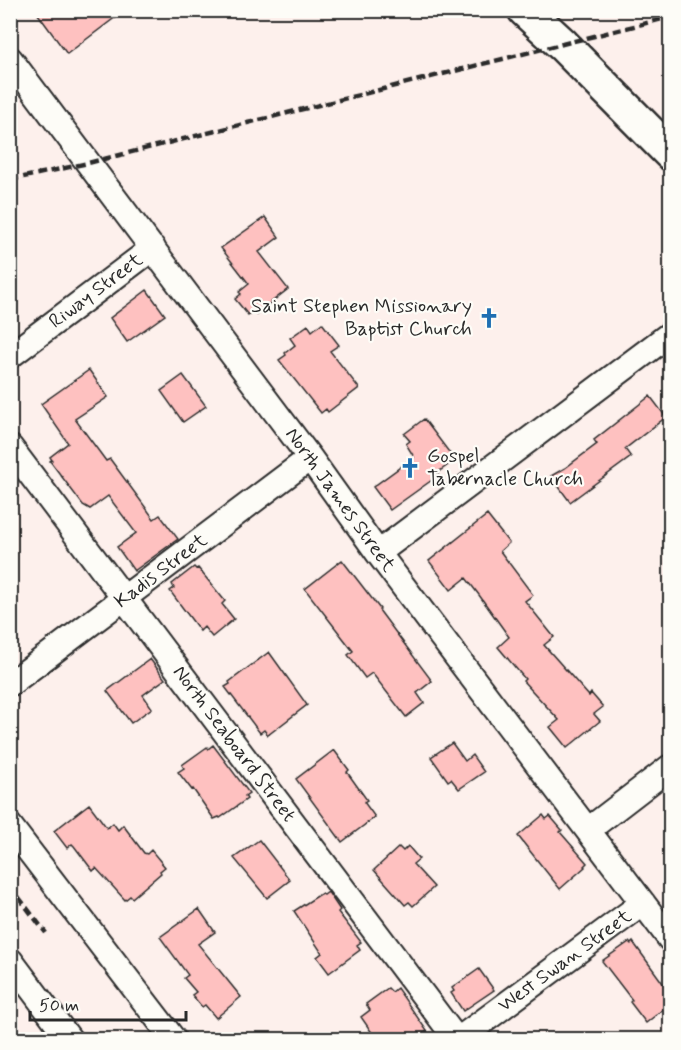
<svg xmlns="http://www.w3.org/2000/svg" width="681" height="1050" font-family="Mynerve,sans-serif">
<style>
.building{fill:#fec1c0;stroke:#2b2b2b;stroke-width:1.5}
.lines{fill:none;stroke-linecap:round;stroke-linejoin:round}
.minor-casing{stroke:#2b2b2b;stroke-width:28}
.secondary-casing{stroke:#2b2b2b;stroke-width:38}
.minor{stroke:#fdfcf7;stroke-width:24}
.secondary{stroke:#fdfcf7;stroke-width:33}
.rail{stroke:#2b2b2b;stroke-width:4.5;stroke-dasharray:9 4.5;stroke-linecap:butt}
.labels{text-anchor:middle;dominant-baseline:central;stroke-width:4.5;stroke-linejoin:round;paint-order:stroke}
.street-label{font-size:20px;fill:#2b2b2b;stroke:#fdfcf7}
.poi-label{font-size:20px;fill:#2b2b2b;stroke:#fdfcf7;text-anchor:end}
</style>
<rect width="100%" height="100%" fill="#fdf0ec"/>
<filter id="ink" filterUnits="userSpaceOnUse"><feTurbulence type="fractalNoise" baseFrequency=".0167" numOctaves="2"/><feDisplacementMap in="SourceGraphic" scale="12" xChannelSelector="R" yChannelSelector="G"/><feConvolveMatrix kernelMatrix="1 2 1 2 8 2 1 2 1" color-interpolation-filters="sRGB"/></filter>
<g filter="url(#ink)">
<path class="building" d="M35 10H125L67 54Z
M265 217 279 237 259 252 288 289 256 314 254 310 248 315 235 299 241 294 239 292 249 284 221 248Z
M147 290 165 315 127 342 110 318Z
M322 323 339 345 330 351 359 388 328 412 326 409 321 413 279 360 286 355 285 353 295 345 290 338 308 325 312 331Z
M89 370 108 397 75 419 106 461 110 459 154 519 160 515 178 539 134 571 117 547 136 533 108 496 90 509 83 505 50 461 52 460 50 457 68 443 41 404Z
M183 375 206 406 183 422 161 391Z
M650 396 666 417 625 449 631 457 570 502 551 476 565 468 597 444 594 440Z
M424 419 455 460 437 473 439 475 390 510 373 487 414 457 406 444 410 441 404 434Z
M487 515 509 543 500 551 533 595 525 601 554 637 544 645 589 696 591 693 603 707 594 714 600 721 567 748 550 727 559 720 523 681 525 679 498 647 509 637 479 595 466 578 451 590 429 561Z
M342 560 380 609 379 610 432 681 417 693 424 703 406 717 372 673 365 678 348 655 353 651 305 589Z
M194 567 196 569 198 568 225 601 222 604 234 619 212 637 204 627 200 631 170 591 174 588 172 584Z
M269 652 307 705 268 735 264 730 260 733 225 687 230 684 229 682Z
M150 659 165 679 143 695 152 708 131 723 107 691Z
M452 743 465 761 472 755 484 772 459 789 451 779 448 781 431 757Z
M213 745 249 793 245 796 247 799 220 818 219 817 214 819 193 789 192 790 178 772 184 768 182 765 207 747 208 749Z
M334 750 349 770 347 772 367 800 364 802 375 817 342 842 296 779Z
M89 804 107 828 113 823 118 830 123 825 144 853 147 854 151 850 165 867 160 871 161 873 132 898 130 896 125 900 96 868 93 871 74 846 72 844 67 848 54 831Z
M543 815 546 819 550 816 562 830 560 832 587 863 584 866 585 867 560 889 518 836Z
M259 840 290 880 267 898 234 858Z
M408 846 419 859 413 864 434 887 413 906 409 902 405 905 374 870 399 847 403 851Z
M328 892 340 910 338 912 361 942 357 945 360 950 329 973 317 957 322 953 294 911 322 893 324 895Z
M199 909 215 932 198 944 241 997 216 1018 205 1005 202 1007 192 995 196 992 184 978 188 975 160 937Z
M629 942 631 944 633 942 670 993V1004L646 1023 630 1002 632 1000 602 961Z
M479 969 494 990 463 1011 451 993 454 991 452 988Z
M388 988 392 992 397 988 427 1031 416 1040H377L361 1017 370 1010 366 1004Z"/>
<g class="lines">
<g class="minor-casing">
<path id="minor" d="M10 59 310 458 378 553 670 939
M10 356 153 248
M10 447 457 1040
M378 553 670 334
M10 684 310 458
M10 826 174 1040
M588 830 670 767
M10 960 70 1040
M458 1040 643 903"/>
</g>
<g class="secondary-casing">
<path id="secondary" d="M525 10 563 45 670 153"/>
</g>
<use href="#minor" class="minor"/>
<use href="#secondary" class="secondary"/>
<path class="rail" d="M10 180 88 163 670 17
M10 886 46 933"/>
</g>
</g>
<defs>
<g id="church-bare" transform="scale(1.62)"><path d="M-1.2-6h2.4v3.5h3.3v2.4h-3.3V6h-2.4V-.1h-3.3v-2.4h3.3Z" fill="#1f6fb2" stroke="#fdfcf7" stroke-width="2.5" paint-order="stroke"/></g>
</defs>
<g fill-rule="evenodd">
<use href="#church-bare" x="489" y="318"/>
<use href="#church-bare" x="410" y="468"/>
</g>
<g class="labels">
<g class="street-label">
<text transform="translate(96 291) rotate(-37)">Riway Street</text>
<text transform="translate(340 500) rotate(54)">North James Street</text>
<text transform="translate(161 571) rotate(-37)">Kadis Street</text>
<text transform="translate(234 744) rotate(53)">North Seaboard Street</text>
<text transform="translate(565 961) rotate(-36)">West Swan Street</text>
</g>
<g class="poi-label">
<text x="472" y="306">Saint Stephen Missionary<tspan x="472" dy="23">Baptist Church</tspan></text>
<text x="427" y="456" text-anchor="start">Gospel<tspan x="427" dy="23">Tabernacle Church</tspan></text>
</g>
</g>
<rect width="681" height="1050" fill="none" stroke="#fdfcf7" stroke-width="36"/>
<rect x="18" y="18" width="645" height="1014" fill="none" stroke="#2b2b2b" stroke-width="2" filter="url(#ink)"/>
<path d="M30 1011v9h156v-9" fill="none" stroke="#2b2b2b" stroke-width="3"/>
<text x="39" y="1011" font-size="18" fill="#2b2b2b" stroke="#fdfcf7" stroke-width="4.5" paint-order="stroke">50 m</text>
</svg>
